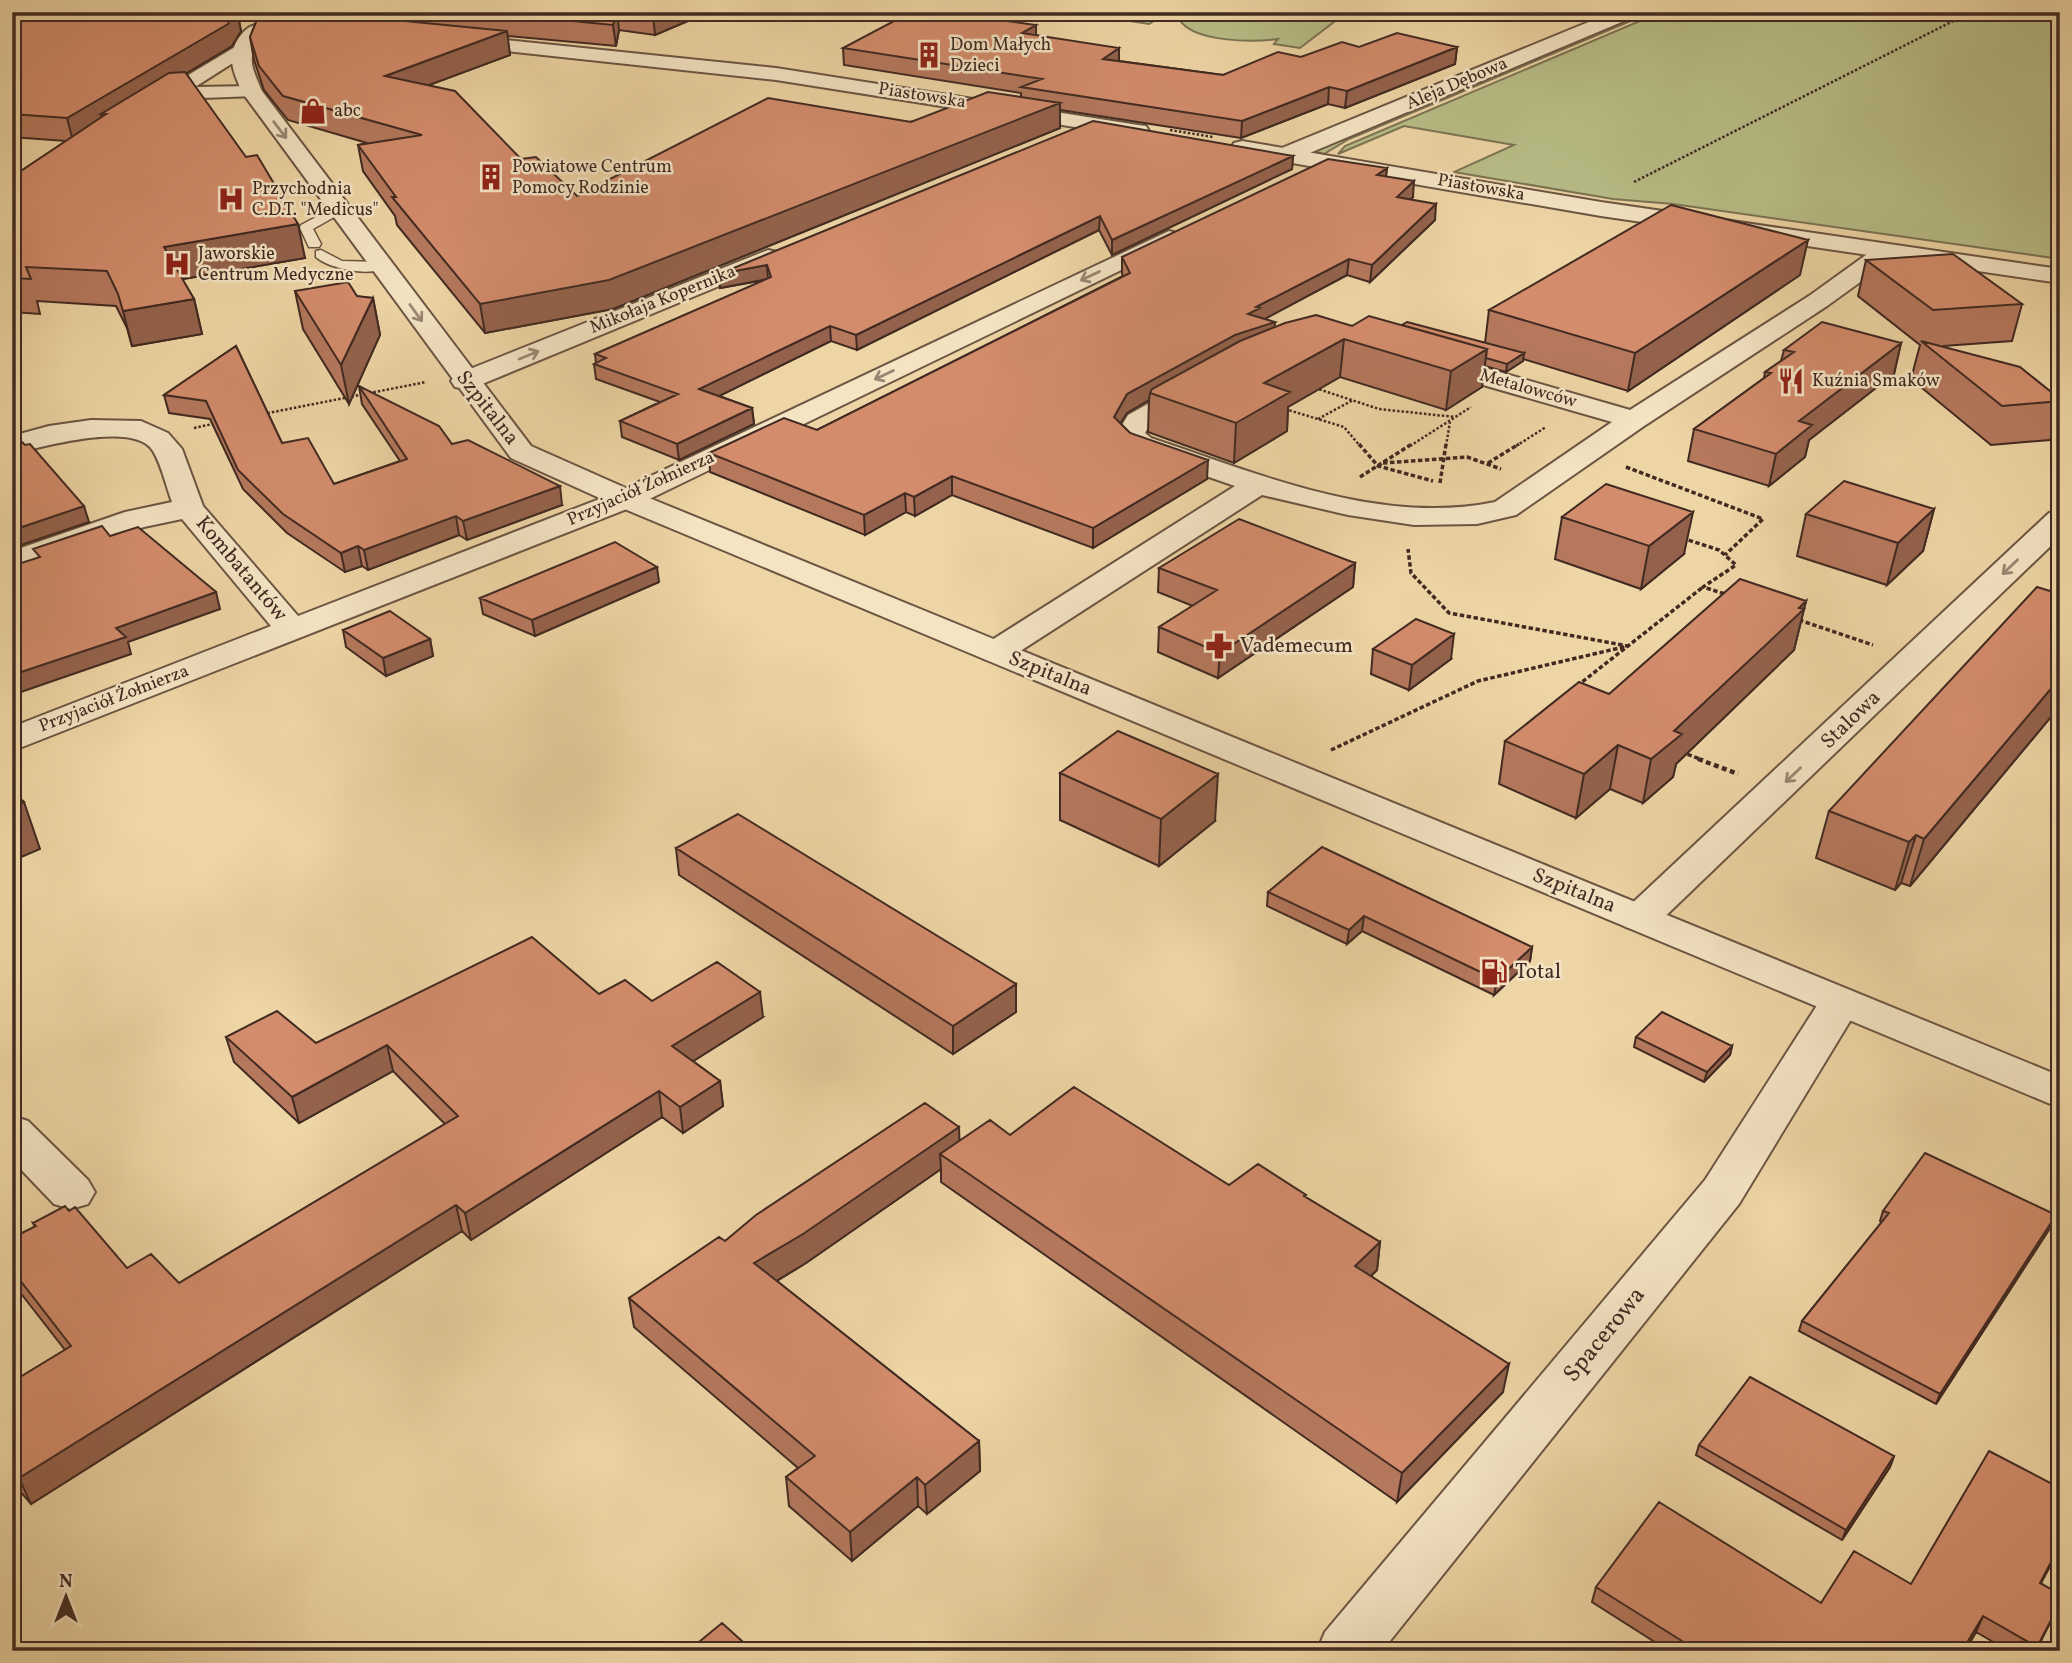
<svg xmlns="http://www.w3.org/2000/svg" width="2072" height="1663" font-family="Vollkorn,serif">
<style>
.green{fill:#b8bd87;stroke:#7c7454;stroke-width:2}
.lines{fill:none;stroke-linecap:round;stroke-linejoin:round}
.service-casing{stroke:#6c5543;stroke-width:3}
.minor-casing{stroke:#6c5543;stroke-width:4}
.tertiary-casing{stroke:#6c5543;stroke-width:4}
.path-far2{stroke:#412a22;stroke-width:2.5;stroke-dasharray:2.5 2;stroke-linecap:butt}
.path-far1{stroke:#412a22;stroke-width:3.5;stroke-dasharray:4.5 2.5;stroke-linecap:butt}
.path{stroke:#412a22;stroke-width:4.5;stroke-dasharray:5 3.5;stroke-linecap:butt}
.service{fill:#f4e4c4;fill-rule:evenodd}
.minor{fill:#f4e4c4;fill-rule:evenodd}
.tertiary{fill:#f4e4c4;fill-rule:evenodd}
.wall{fill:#b5785d;stroke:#412a22;stroke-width:2}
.shaded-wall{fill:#94624c;stroke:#412a22;stroke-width:2}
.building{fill:#d38c6c;stroke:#412a22;stroke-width:2}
.oneway{stroke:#9a8773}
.labels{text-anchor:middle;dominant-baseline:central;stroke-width:5;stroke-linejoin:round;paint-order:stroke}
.far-poi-label{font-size:18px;fill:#412a22;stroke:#f4e4c4;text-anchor:start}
.far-street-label{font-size:18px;fill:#412a22;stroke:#f4e4c4}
.street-label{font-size:21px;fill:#412a22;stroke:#f4e4c4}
.poi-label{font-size:21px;fill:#412a22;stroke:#f4e4c4;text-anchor:start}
.near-street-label{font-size:24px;fill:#412a22;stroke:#f4e4c4}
</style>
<rect width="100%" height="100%" fill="#eed5a5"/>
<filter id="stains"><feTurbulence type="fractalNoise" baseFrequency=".00286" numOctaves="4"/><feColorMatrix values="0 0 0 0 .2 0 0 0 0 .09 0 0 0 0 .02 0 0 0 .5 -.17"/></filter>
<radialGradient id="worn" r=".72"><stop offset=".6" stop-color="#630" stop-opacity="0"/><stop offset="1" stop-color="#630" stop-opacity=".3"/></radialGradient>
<path class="green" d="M1071 12H1168L1149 24Z
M1185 12H1347L1300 48 1274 44 1278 39C1254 42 1193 43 1179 19Z
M1641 12H1652L1349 139 1324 154 1312 151Z
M1661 12H2060V259L1673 204 1613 199 1454 172 1514 145 1404 126 1338 154 1345 146Z"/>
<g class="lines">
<g class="service-casing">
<path id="service" d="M339 205 343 206V212L313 229 321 244 319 247H309L300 228 301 225Z
M321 250 342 261 381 262 388 266C373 278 330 269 316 257V251Z"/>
</g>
<g class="minor-casing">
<path id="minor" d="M1613 12H1639L1636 16 1293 160H1277L1274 155 1277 150Z
M240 44 250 50 247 54 195 87 252 86 259 88 262 92 259 96 175 99 147 114 140 112 137 108 140 104Z
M1169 231 1177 233 1181 238 1177 243 637 505 12 751V727L271 626 182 519 144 527 12 572V551L125 512 172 502C166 486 162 466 153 451 135 420 41 447 12 454V436L49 426 91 420 141 421 168 433 182 449 203 506 298 616 615 493Z
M1886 245 1895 247 1898 252 1895 257 1827 306 1644 426 1516 515 1477 524 1414 525 1348 515 1262 495 1008 659 996 662 984 659 979 652 984 645 1235 486 1131 450 1116 435 1128 415 1183 384 1193 382 1203 384 1207 390 1203 396 1149 426 1145 433 1151 438C1259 474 1380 526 1495 502L1612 422 1424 368 1421 362 1424 356 1434 354 1444 356 1630 410 1809 296 1877 247Z
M768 250 777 252 780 257 777 262 475 387 465 389 455 387 451 381 455 375Z
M2060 511V537L1654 927 1640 931 1626 927 1620 918 1626 909 2049 513Z
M1840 989 1855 993 1861 1003 1739 1204 1382 1651H1317L1325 1632 1705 1180 1825 993Z
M12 1116 28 1121 88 1180 95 1192 88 1204 71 1209 54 1204 12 1160Z"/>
</g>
<g class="tertiary-casing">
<path id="tertiary" d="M255 25 264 31C246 57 250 63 262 91L531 446 637 493 2060 1076V1108L615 505 511 458 242 92C234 73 226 58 238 39 243 32 247 27 255 25Z
M456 35 776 68 1138 125 1146 126 1149 131 1146 136 1138 137 776 80 449 45 446 41Z
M1242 141 1601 202 2060 269V283L1601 216 1234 153 1231 148 1234 143Z"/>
</g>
<path class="path-far2" d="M1170 130 1213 137
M1634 182 1971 12
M1315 388 1379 409 1455 417
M1285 409 1344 427 1360 446
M263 414 426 382
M1318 419 1353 400
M194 428 217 423
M1410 446 1471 407
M1446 446 1450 422
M1516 446 1546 427"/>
<path class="path-far1" d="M1359 444 1378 466 1433 481
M1383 463 1467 457 1501 469
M1488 463 1519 444
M1626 467 1763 519 1725 555
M1360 477 1412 444
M1440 483 1446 444
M1682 538 1719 550 1736 565 1703 587 1728 595
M1799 620 1873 645
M1577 686 1703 587
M1331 750 1478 681 1628 646 1449 613 1411 573 1408 549
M1681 752 1703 760"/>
<path class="path" d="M1698 759 1738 774"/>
<use href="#service" class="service"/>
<use href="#minor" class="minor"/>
<use href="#tertiary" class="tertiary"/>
</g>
<path class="wall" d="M12 12H709L655 35 619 30 616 46 507 36 510 55 429 85 521 159 577 196 1021 97V93L844 65 843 48 1011 22 1036 35 1119 61 1223 75 1301 57 1359 47H1457L1455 64 1345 108 1328 104 1241 138 1060 110V128L613 309 485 333 397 225 395 216 363 171 358 145 367 143 288 120 264 90 254 60 250 37 259 14 244 15H238L241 31 232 46 186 73 305 258 182 279 194 299 202 334 132 346 127 328 116 306 37 301 40 314 12 312V177L66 141 12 137Z
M1011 12H1035L1034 15Z
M1293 156 1292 169 1112 255 1099 230 857 350 831 341 719 396 752 408 754 424 679 460 622 437 620 421 660 402 596 379 594 364 596 363 595 354 766 280 720 288 719 274Z
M1387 168 1386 176 1413 197 1410 199 1435 220 1370 282 1347 275 1264 319 1274 327 1402 325 1485 343 1489 310 1800 275 1628 391 1523 359V361L1506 372 1485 366 1482 387 1446 410 1340 377 1288 407 1287 431 1234 463 1148 432 1149 400 1127 413 1120 423 1130 433 1207 479 1093 548 952 495 915 516 906 512 865 535 710 472 709 453 817 430 1123 276 1122 274V257Z
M1866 260 2022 304 2012 341 1943 346 2060 399V410L2050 440 1991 445 1911 379 1920 345 1858 296Z
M295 291 373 298 380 335 349 404 303 329Z
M1901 343 1894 374 1809 440 1805 457 1769 486 1688 461 1694 429 1764 378 1765 372 1781 361 1784 350Z
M236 346 282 443 334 484 400 461 362 404 359 386 452 444 562 505 467 540 459 535 368 570 362 566 345 572 287 533 243 489 210 419 169 413 164 395Z
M12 439 89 522 21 545 12 534Z
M1934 509 1923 551 1887 585 1797 556 1806 514Z
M1562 517 1684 554 1641 589 1555 559Z
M1355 563 1353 587 1218 678 1158 652 1159 627 1193 606 1158 592 1159 568Z
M659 582 535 636 483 614 480 598Z
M2060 594V706L1910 886 1901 883 1895 890 1816 858 1829 811Z
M1806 601 1794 650 1676 764 1673 777 1643 803 1610 789 1576 818 1499 784 1505 741 1609 694Z
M343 630 430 639 433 656 386 676 346 647Z
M1373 649 1451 659 1409 690 1371 674Z
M1060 773 1215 821 1159 866 1060 820Z
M676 848 1016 984V1012L953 1054 679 875Z
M1268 892 1532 947 1530 961 1494 995 1362 931 1347 944 1267 906Z
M599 994 763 1017 693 1061 720 1081 723 1106 683 1133 662 1117 471 1240 462 1231 31 1504 12 1482V1382L65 1350 12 1282V1238L35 1227 33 1223 127 1268 179 1283 445 1124 393 1071 299 1123 234 1062 226 1037 316 1043Z
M1636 1037 1732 1046 1730 1055 1704 1082 1634 1047Z
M959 1127V1140L1010 1135 1229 1185 1305 1197 1380 1242 1377 1270 1371 1276 1503 1392 1397 1502 941 1182V1169L806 1263 777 1281 979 1441 980 1471 927 1514 918 1506 852 1561 789 1506 786 1477 798 1468 634 1327 629 1298 725 1241Z
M1883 1211 2056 1215 2052 1225 1936 1404 1799 1331 1802 1321 1882 1222 1880 1221Z
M1699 1445 1894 1456 1890 1467 1842 1540 1696 1455Z
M2041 1583 2060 1603 2036 1651H2009L1976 1632 1965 1651H1669L1592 1602 1596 1587 1821 1603 1911 1584Z"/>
<path class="shaded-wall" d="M235 12H237L241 31 232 46 108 120 106 114H101L103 123 73 141 67 118Z
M243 12H270L244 15Z
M616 12H617L619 30 616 46 613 25Z
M658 12H709L655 35 653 14Z
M1036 25V41L1022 33Z
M507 31 510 55 389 100 385 76Z
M1457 47 1455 64 1345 108 1347 91Z
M1119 48V65L1103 59Z
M1329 87 1328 104 1241 138 1242 121Z
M1060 103V128L613 309 485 333 480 304Z
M1293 156 1292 169 1112 255V240Z
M1387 168 1385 184 1377 175Z
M1414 181 1413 197 1395 213 1397 197Z
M1436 204 1435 220 1370 282 1372 265Z
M1100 216 1099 230 857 350 856 335Z
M298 224 305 258 172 281 164 247Z
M1808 240 1800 275 1628 391 1635 353Z
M1349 259 1347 275 1259 322H1275L1273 340 1150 393 1149 400 1127 413 1113 435 1114 417 1127 394 1248 314 1256 307Z
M767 265 768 279 720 288 719 274Z
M373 298 380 335 349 404 341 365Z
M194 299 202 334 132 346 123 311Z
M830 326 831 341 701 405 699 389Z
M1344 339 1340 377 1288 407 1287 431 1234 463 1236 423 1264 383Z
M1901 343 1894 374 1809 440 1805 457 1769 486 1776 454 1799 421Z
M1487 349 1482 387 1446 410 1451 371Z
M1524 353 1523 361 1506 372 1507 364Z
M752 408 754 424 679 460 677 444Z
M1208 460 1207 479 1093 548V528Z
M952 476V495L915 516 914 497Z
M560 486 562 505 467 540 463 521Z
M905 493 906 512 865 535 864 515Z
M84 506 89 522 21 545 16 529Z
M1934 509 1923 551 1887 585 1898 543Z
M1693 512 1684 554 1641 589 1649 546Z
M456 516 459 535 368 570 364 550Z
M358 546 362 566 345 572 341 553Z
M1355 563 1353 587 1218 678 1220 653Z
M657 567 659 582 535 636 532 620Z
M216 592 220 609 128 642 131 654 12 695V675L116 628Z
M1806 601 1794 650 1676 764 1673 777 1643 803 1651 759 1674 731Z
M1454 634 1451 659 1409 690 1412 665Z
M430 639 433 656 386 676 383 658Z
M2060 678V706L1910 886 1924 839Z
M1618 745 1610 789 1576 818 1584 774Z
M1218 774 1215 821 1159 866 1161 819Z
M24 802 40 849 12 861V807Z
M1916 835 1901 883 1895 890 1909 842Z
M1364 916 1362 931 1347 944 1349 930Z
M1532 947 1530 961 1494 995 1497 980Z
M1016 984V1012L953 1054V1026Z
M760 992 763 1017 676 1072 672 1046Z
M387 1045 393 1071 299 1123 292 1097Z
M1732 1046 1730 1055 1704 1082 1707 1072Z
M720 1081 723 1106 683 1133 680 1107Z
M659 1091 662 1117 471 1240 465 1213Z
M959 1127 960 1155 940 1154 941 1169 806 1263 758 1292 754 1263Z
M456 1205 462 1231 31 1504 19 1478Z
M2056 1215 2052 1225 1936 1404 1940 1394Z
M1380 1242 1377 1270 1352 1294 1355 1266Z
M1509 1364 1503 1392 1397 1502 1402 1473Z
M979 1441 980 1471 927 1514 925 1485Z
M1894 1456 1890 1467 1842 1540 1846 1530Z
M917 1477 918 1506 852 1561 850 1532Z
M2060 1545V1548L2033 1598 2040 1583Z
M1983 1616 1976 1632 1965 1651H1962Z"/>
<path class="building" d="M12 12H235L228 24 67 118 12 114Z
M260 12H312L507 31 385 76 455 91 521 159 536 157 577 196 768 98 911 122 988 92 1060 103 609 280 480 304 392 197H396L358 145 422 135 283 96 259 66 250 37Z
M480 12H616L613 25Z
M639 12H658L653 14Z
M911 12H971L1011 18 1006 21 1036 25 1022 33 1119 48 1103 59 1223 75 1278 52 1301 57 1342 42 1359 47 1397 33 1457 47 1347 91 1329 87 1242 121 1021 87 1042 79 843 48Z
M185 72 246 157 257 155 298 224 164 247 194 299 123 311 118 294 107 271 26 267 31 279 12 278V177L106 114H101L169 73Z
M1093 121 1293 156 1112 240 1100 216 856 335 830 326 699 389 752 408 677 444 620 421 678 394 594 364 606 358 595 354 771 277 767 265 719 274Z
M1328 159 1387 168 1377 175 1414 181 1397 197 1436 204 1372 265 1349 259 1256 307 1260 308 1248 314 1275 322 1235 335 1127 394 1114 417 1130 433 1208 460 1093 528 952 476 914 497 905 493 864 515 709 453 784 418 817 430 1130 273 1122 257Z
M1671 205 1808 240 1635 353 1489 310Z
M1953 254 2022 304 1933 310 1866 260Z
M348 282 357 296 373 298 341 365 295 291Z
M1316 315 1352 326 1369 316 1487 349 1451 371 1344 339 1264 383 1290 392 1236 423 1150 393 1152 389 1240 341 1285 323Z
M1407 322 1524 353 1507 364 1486 358 1487 349 1402 325Z
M1822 322 1901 343 1799 421 1812 425 1776 454 1694 429 1771 373 1765 372 1794 352 1784 350Z
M1921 341 2020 367 2060 399V401L2002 406Z
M236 346 282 443 308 438 334 484 407 459 359 386 439 426 452 444 468 440 560 486 463 521 456 516 364 550 358 546 341 553 283 514 238 470 206 401 164 395Z
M18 438 25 445 30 444 84 506 16 529 12 524V439Z
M1844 481 1934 509 1898 543 1806 514Z
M1606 484 1693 512 1649 546 1562 517Z
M1239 519 1355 563 1220 653 1159 627 1217 590 1159 568Z
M102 526 110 536 138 527 216 592 116 628 126 637 12 675V566L40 557 33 549Z
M615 542 657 567 532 620 480 598Z
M1740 579 1806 601 1799 608 1804 609 1674 731 1682 734 1651 759 1618 745 1584 774 1505 741 1579 682 1609 694Z
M2037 587 2060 594V678L1924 839 1916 835 1909 842 1829 811Z
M390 611 430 639 383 658 343 630Z
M1416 619 1454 634 1412 665 1373 649Z
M1118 731 1218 774 1161 819 1060 773Z
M12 791 24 802 12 807Z
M738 814 1016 984 953 1026 676 848Z
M1322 847 1532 947 1497 980 1364 916 1349 930 1268 892Z
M532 937 599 994 625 980 652 1001 717 962 760 992 672 1046 720 1081 680 1107 659 1091 465 1213 456 1205 19 1478 12 1470V1382L71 1346 12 1270V1238L36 1226 33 1223 65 1206 69 1211 75 1207 127 1268 151 1254 179 1283 458 1116 387 1045 292 1097 226 1037 277 1011 316 1043Z
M1662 1012 1732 1046 1707 1072 1636 1037Z
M1074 1087 1229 1185 1258 1164 1306 1195 1304 1196 1380 1242 1355 1266 1509 1364 1402 1473 940 1154 990 1120 1010 1135Z
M925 1103 959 1127 803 1234 754 1263 979 1441 925 1485 917 1477 850 1532 786 1477 815 1456 629 1298 719 1237 725 1241 756 1215Z
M1925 1153 2056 1215 1940 1394 1802 1321 1889 1213 1883 1211Z
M1750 1377 1894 1456 1846 1530 1699 1445Z
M1989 1451 2060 1488V1545L2040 1583 2060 1594V1603L2037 1647 1983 1616 1962 1651H1698L1596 1587 1659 1502 1821 1603 1854 1551 1911 1584Z
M722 1623 753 1651H688Z
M12 1631 26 1651H12Z"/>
<defs><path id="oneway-shaft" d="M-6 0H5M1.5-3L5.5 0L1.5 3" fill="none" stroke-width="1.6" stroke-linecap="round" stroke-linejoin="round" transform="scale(1.75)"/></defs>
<g class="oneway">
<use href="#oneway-shaft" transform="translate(280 130) rotate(53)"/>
<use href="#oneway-shaft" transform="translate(1090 276) rotate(154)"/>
<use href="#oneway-shaft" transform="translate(416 313) rotate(54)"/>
<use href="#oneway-shaft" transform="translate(529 355) rotate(-22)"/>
<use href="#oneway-shaft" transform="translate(884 375) rotate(154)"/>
<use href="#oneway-shaft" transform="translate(2010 567) rotate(136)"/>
<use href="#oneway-shaft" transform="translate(1793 775) rotate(136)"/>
</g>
<defs>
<g id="building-bare" transform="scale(2.1)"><path d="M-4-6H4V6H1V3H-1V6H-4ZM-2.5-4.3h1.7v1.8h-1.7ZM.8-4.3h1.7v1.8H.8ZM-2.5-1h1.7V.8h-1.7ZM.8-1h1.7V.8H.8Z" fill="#8f2418" stroke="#f4e4c4" stroke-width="2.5" paint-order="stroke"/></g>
<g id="shop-bare" transform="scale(2.1)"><path d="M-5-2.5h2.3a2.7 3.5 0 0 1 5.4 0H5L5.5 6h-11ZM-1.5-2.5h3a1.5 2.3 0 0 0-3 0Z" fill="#8f2418" stroke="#f4e4c4" stroke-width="2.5" paint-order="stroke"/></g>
<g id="hospital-bare" transform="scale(2.1)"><path d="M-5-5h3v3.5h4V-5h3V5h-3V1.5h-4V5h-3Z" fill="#8f2418" stroke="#f4e4c4" stroke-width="2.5" paint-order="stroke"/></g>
<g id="restaurant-bare" transform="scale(2.1)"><path d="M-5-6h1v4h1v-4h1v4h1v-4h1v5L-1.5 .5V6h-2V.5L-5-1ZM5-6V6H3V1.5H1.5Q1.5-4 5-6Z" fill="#8f2418" stroke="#f4e4c4" stroke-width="2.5" paint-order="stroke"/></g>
<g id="pharmacy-bare" transform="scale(2.1)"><path d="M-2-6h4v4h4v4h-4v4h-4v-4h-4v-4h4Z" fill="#8f2418" stroke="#f4e4c4" stroke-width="2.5" paint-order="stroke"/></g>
<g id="fuel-bare" transform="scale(2.1)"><path d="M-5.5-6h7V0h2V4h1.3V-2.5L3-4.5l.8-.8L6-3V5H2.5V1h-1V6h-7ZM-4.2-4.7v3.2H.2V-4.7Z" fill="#8f2418" stroke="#f4e4c4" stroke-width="2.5" paint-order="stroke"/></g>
</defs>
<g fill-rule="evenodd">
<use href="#building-bare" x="929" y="55"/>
<use href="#shop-bare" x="313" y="111"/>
<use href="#building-bare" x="491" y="177"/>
<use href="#hospital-bare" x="231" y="199"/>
<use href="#hospital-bare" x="177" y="264"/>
<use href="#restaurant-bare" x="1791" y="381"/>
<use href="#pharmacy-bare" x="1219" y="646"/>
<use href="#fuel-bare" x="1494" y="972"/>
</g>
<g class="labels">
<g class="far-poi-label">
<text x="950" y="45">Dom Małych<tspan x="950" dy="21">Dzieci</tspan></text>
<text x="334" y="111">abc</text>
<text x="512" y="167">Powiatowe Centrum<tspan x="512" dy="21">Pomocy Rodzinie</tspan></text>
<text x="252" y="189">Przychodnia<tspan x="252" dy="21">C.D.T. "Medicus"</tspan></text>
<text x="198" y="254">Jaworskie<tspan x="198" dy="21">Centrum Medyczne</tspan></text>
<text x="1812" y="381">Kuźnia Smaków</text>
</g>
<g class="far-street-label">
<text transform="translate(1457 84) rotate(-23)">Aleja Dębowa</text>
<text transform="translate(922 96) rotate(9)">Piastowska</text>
<text transform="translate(1481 188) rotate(10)">Piastowska</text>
<text transform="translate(663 300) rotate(-22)">Mikołaja Kopernika</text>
<text transform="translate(1528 389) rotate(16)">Metalowców</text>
<text transform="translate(641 489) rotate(-24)">Przyjaciół Żołnierza</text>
<text transform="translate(114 699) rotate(-21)">Przyjaciół Żołnierza</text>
</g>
<g class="street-label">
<text transform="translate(487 408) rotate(52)">Szpitalna</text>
<text transform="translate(241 569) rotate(50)">Kombatantów</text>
<text transform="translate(1050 674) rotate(22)">Szpitalna</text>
<text transform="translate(1851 720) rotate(-44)">Stalowa</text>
<text transform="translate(1574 891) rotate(22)">Szpitalna</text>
</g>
<g class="poi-label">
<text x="1240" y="646">Vademecum</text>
<text x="1515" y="972">Total</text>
</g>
<g class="near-street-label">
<text transform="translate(1605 1335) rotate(-51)">Spacerowa</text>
</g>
</g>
<rect width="2072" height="1663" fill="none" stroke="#eed5a5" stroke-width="42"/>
<rect x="14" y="14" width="2044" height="1635" fill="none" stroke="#412a22" stroke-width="3.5"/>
<rect x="21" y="21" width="2030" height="1621" fill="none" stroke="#412a22" stroke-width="2"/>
<g transform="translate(66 1597)" stroke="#f4e4c4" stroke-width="5" paint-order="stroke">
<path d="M0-5L12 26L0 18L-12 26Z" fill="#412a22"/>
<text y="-10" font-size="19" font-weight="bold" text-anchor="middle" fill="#412a22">N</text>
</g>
<rect width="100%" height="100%" filter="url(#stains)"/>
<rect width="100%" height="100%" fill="url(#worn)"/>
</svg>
